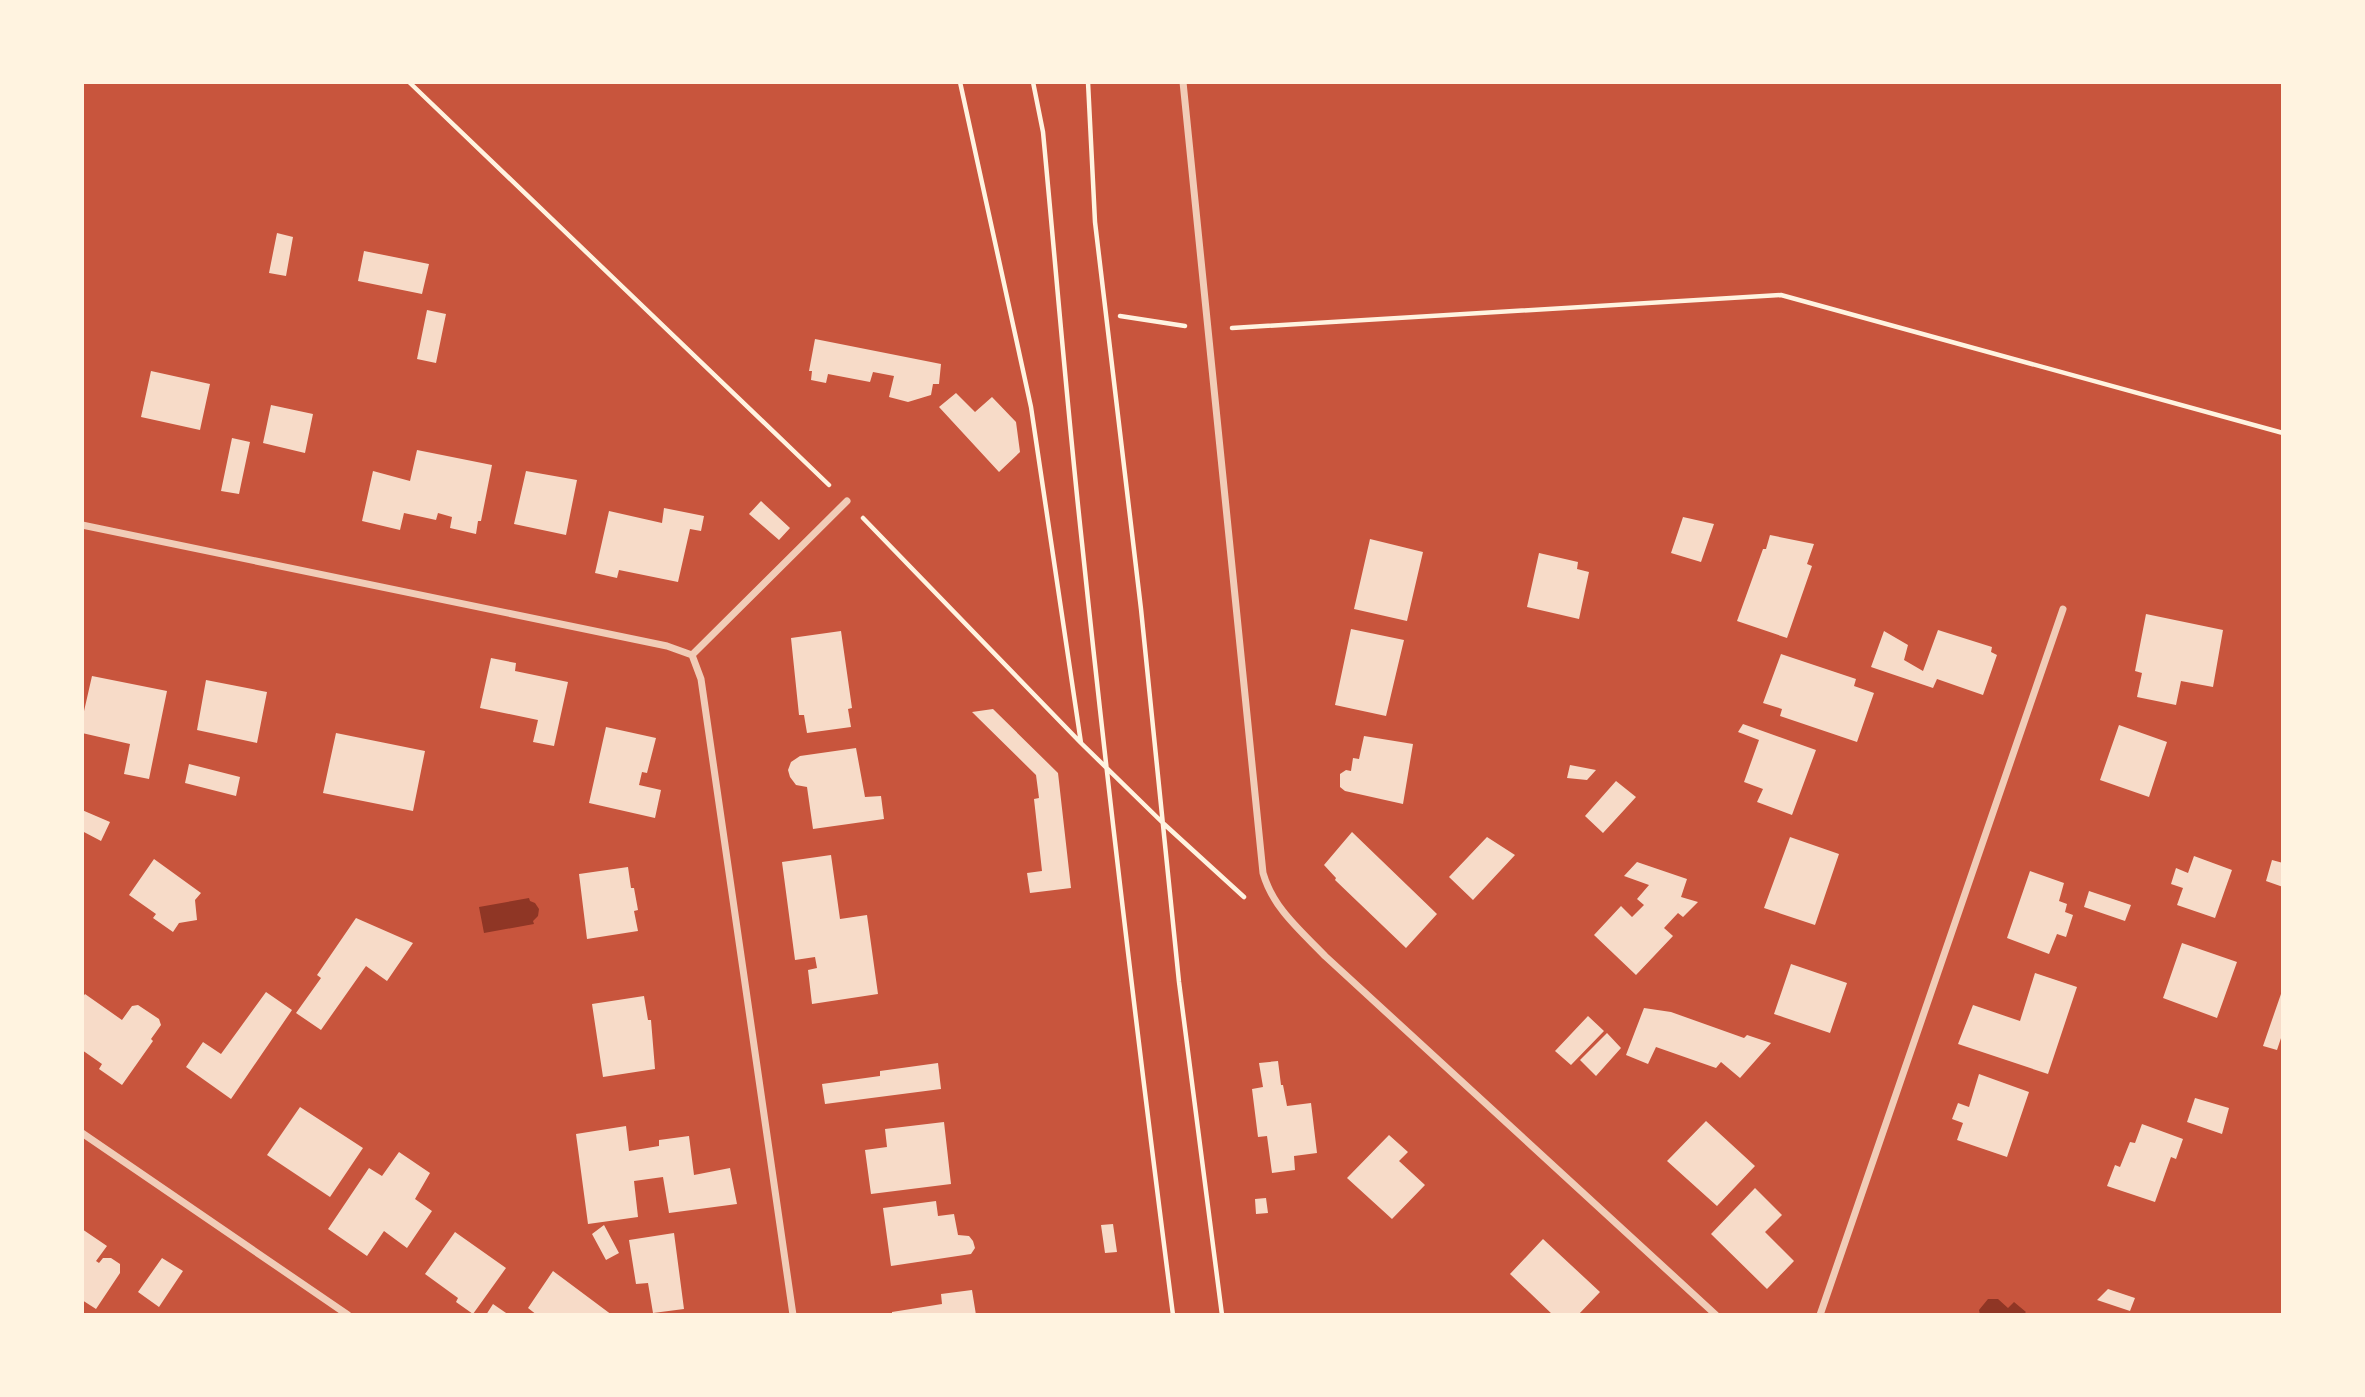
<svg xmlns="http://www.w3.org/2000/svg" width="2365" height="1397" font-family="Commissioner,sans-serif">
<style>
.water{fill:#8f3625}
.building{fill:#f7dbc8}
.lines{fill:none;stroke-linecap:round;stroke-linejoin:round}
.path{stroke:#fff3e0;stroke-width:4.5}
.minor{stroke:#f1ccb7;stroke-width:7}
</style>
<rect width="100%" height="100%" fill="#c8553d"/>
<path class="water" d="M529 898 530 901 535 903 539 909 538 916 533 921 534 924 484 933 479 907Z
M1988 1299H1998L2008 1308 2014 1302 2026 1312 2023 1315H1980L1979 1310Z"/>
<path class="building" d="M277 233 293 237 286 276 269 273Z
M364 251 429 264 422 294 358 281Z
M427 310 446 314 436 363 417 359Z
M815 339 941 364 939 384H933L931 395 908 402 889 397 894 376 873 372 870 382 828 374 826 383 811 380 812 371H809Z
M151 371 210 384 200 430 141 417Z
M956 393 975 412 992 397 1016 422 1020 452 999 472 939 407Z
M271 405 313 414 305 453 263 443Z
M232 438 250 442 239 494 221 491Z
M417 450 492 465 481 521H478L476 534 450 528 452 517 438 513 436 520 404 513 400 530 362 521 373 471 410 481Z
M526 471 577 480 566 535 514 524Z
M761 501 790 528 779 540 749 514Z
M664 508 704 516 701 531 690 529 678 582 619 570 617 578 595 573 609 511 662 523Z
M1683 517 1714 524 1701 562 1671 553Z
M1770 535 1814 544 1807 564 1812 566 1787 638 1737 621 1763 549H1766Z
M1370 539 1423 552 1407 621 1354 609Z
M1539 553 1578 562 1577 569 1589 572 1579 619 1527 607Z
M2146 614 2223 630 2213 687 2181 681 2176 705 2137 697 2142 673 2135 671Z
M1351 629 1404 640 1386 716 1335 705Z
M1938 630 1992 647 1991 652 1997 655 1983 695 1937 679 1933 688 1871 667 1884 631 1908 645 1904 660 1923 671Z
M841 631 852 708 848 709 851 727 807 733 804 715H799L791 638Z
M1781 654 1856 679 1854 686 1874 693 1857 742 1780 716 1782 709 1763 703Z
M491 658 516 663 515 671 568 682 554 746 533 742 538 720 480 708Z
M92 676 167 691 149 779 124 774 130 744 82 733V720Z
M206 680 267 692 257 743 197 730Z
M993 709 1058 773 1071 888 1030 893 1027 873 1042 871 1034 799 1039 798 1036 775 972 712Z
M1743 724 1816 750 1792 815 1757 802 1763 789 1744 782 1759 740 1738 732Z
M2119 725 2167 742 2149 797 2100 780Z
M606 727 656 738 647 773 642 772 639 785 661 790 655 818 589 803Z
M336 733 425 751 413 811 323 793Z
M1364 736 1413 744 1403 804 1345 791 1340 787V774L1346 770 1351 771 1353 758 1359 759Z
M856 748 865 797 881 796 884 819 813 829 807 787 796 785 790 777 788 770 791 762 800 756Z
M189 764 240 777 236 796 185 783Z
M1570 765 1596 770 1587 780 1567 778Z
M1616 781 1636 797 1603 833 1585 816Z
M82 810 110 822 101 841 82 831Z
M1352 832 1437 914 1406 948 1335 880 1336 878 1324 865Z
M1487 837 1515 855 1473 900 1449 877Z
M1790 837 1839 854 1815 925 1764 908Z
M831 855 840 919 867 915 878 994 812 1004 808 970 817 968 815 957 795 960 782 862Z
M2194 856 2232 870 2215 918 2177 905 2183 888 2171 884 2176 868 2188 873Z
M154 859 201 893 195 900 197 920 179 923 173 932 153 918 156 914 129 895Z
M2272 860 2283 863V887L2266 881Z
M1637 862 1687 879 1681 897 1698 902 1683 917 1678 913 1664 928 1673 936 1636 975 1594 935 1621 906 1632 917 1644 905 1637 899 1649 885 1624 876Z
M628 867 631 888H634L638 910 634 911 638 931 587 939 579 874Z
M2030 871 2064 883 2059 901 2067 904 2065 912 2073 915 2066 937 2057 934 2049 954 2007 938Z
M2089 891 2131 905 2125 921 2084 907Z
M356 918 413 943 387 981 366 966 321 1030 296 1013 321 978 317 975Z
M2182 943 2237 962 2217 1018 2163 998Z
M1791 964 1847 983 1830 1033 1774 1014Z
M2035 973 2077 987 2048 1074 1958 1044 1973 1005 2020 1021Z
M2282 991 2283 1032 2277 1050 2263 1046Z
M266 992 292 1010 231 1099 186 1067 203 1042 221 1054Z
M85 994 122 1020 132 1006 138 1005 159 1019 161 1025 151 1039 153 1041 122 1085 99 1069 102 1064 82 1050V998Z
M644 996 648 1020H651L655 1069 603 1077 592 1004Z
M1644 1008 1671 1012 1744 1038 1747 1035 1771 1043 1740 1078 1721 1062 1716 1068 1656 1047 1648 1064 1626 1055Z
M1588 1016 1604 1031 1571 1065 1555 1051Z
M1607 1033 1621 1048 1596 1076 1580 1060Z
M1278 1061 1281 1085H1283L1287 1106 1311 1103 1317 1153 1294 1156 1295 1170 1272 1173 1267 1136 1258 1137 1252 1089 1263 1087 1259 1063Z
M938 1063 941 1089 825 1104 822 1084 880 1076V1071Z
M1979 1074 2029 1092 2007 1157 1957 1140 1963 1123 1952 1119 1958 1103 1969 1107Z
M2195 1098 2229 1108 2222 1134 2187 1122Z
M300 1107 363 1148 330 1197 267 1155Z
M1706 1121 1755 1166 1717 1206 1667 1161Z
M944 1122 951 1184 871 1194 865 1150 887 1147 885 1129Z
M2142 1124 2183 1139 2176 1159 2171 1157 2155 1202 2107 1186 2115 1165 2120 1167 2130 1142 2135 1143Z
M626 1126 629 1151 659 1146V1140L689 1136 694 1175 730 1168 737 1204 669 1213 663 1177 634 1181 638 1217 588 1224 576 1134Z
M1389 1135 1408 1152 1399 1161 1425 1185 1392 1219 1347 1178Z
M399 1152 430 1173 415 1199 432 1211 407 1248 384 1231 367 1256 328 1229 369 1168 382 1176Z
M1755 1188 1782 1215 1765 1232 1794 1261 1767 1289 1711 1234Z
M1266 1198 1268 1213 1256 1214 1255 1199Z
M936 1201 938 1216 954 1214 958 1235 969 1236 973 1241 975 1248 971 1254 891 1266 883 1208Z
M1113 1224 1117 1252 1105 1253 1101 1225Z
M604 1225 619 1253 606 1260 592 1234Z
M82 1229 107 1246 96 1261 99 1263 103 1258H111L120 1264V1273L96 1309 82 1300Z
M455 1232 506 1268 473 1314 456 1302 458 1298 425 1274Z
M674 1233 684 1309 653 1313 648 1283 636 1284 629 1240Z
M1543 1239 1600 1292 1578 1315H1553L1510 1274Z
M162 1258 183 1271 159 1307 138 1292Z
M553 1271 612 1315H537L528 1308Z
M2108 1289 2135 1298 2130 1311 2097 1300Z
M972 1290 976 1315H892V1312L942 1304 941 1294Z
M493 1304 509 1315H486Z"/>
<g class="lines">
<path class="path" d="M409 82 829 485
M960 82 1031 407 1081 743 1164 824 1244 897
M1033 82 1043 132C1056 269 1067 406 1082 543 1109 801 1140 1058 1173 1315
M1088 82 1095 222 1141 609 1179 982 1222 1315
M1120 316 1185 326
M1232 328 1781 295 2283 433
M863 518 1081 743"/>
<path class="minor" d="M1183 82 1263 873C1273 908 1300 930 1325 956L1716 1315
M82 525 667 646 692 655
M692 655 701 679 793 1315
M692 655 847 501
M82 1133 348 1315
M1820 1315 2063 609"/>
</g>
<rect width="2365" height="1397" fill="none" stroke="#fff3e0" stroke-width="168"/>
</svg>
